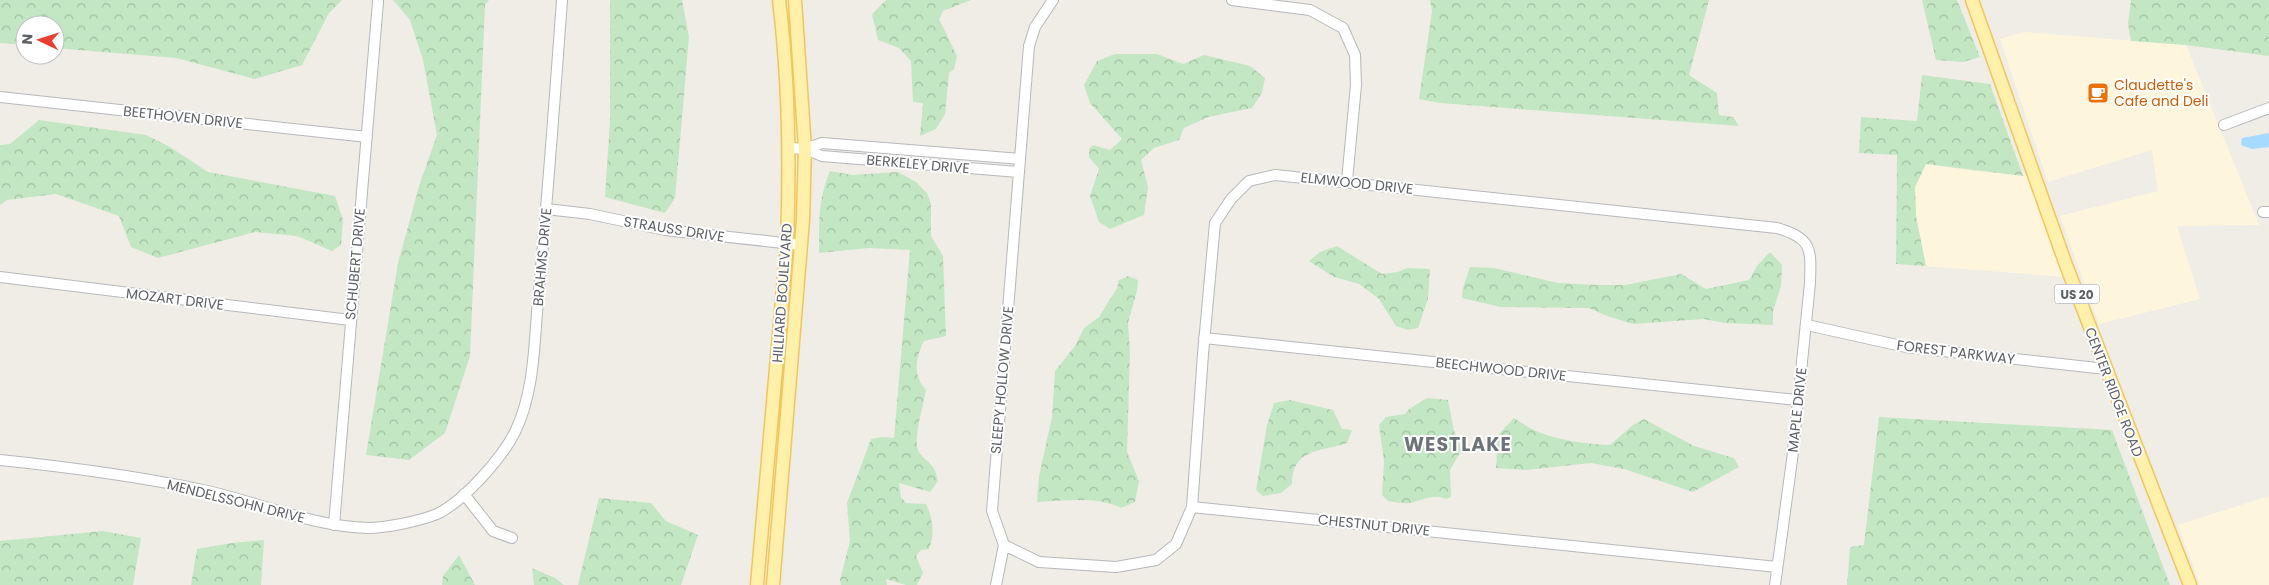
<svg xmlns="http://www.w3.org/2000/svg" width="2269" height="585" font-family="Poppins,sans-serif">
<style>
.commercial{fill:#fef6dc}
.forest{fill:url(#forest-crowns)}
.water{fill:#a6daff}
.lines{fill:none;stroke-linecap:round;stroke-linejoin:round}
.minor-casing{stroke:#b6b8bc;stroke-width:12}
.major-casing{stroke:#f2c65c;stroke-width:15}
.minor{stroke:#fff;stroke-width:10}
.major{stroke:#fff0ab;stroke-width:12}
.labels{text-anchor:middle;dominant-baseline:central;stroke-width:4;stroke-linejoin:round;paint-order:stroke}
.shield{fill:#fff;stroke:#8e9094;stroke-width:1}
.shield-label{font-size:12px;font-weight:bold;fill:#5d6166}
.food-label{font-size:14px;fill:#c56008;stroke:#fff;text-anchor:start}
.street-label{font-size:14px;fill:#5d6166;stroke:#fff}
.district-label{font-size:19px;font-weight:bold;letter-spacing:1px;fill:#6e7378;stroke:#fff}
</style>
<defs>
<pattern id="forest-crowns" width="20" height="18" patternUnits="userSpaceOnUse" patternTransform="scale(1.25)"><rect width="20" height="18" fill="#c3e7c2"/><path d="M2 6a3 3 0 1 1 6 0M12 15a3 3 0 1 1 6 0" fill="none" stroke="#a2bfa1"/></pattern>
</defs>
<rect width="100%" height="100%" fill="#f0ede6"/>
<path class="commercial" d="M2024 32 2186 45 2259 225 2177 226 2200 299 2099 324 2060 216 2158 191 2152 150 2048 182 2000 39Z
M1926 164 1974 171 2028 175 2064 277 1926 266 1916 216 1915 187Z
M2269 496V585H2200L2178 525Z"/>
<path class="forest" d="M0 0H342L329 13 302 65 255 79 176 58 55 48V25H25V45L0 43Z
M393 0H489L485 5 470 356 445 433 409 460 366 455 398 263 420 183 437 135 423 60 410 20Z
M610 0H682L689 37 675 198 665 213 605 197 610 121Z
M886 0H971L943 11 939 19 957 56 954 69 949 73 945 114 936 129 920 136 923 103 913 102 911 61 899 48 878 40 872 14Z
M1430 0H1709L1689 75 1717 93 1719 115 1733 117 1739 126 1440 103 1419 99 1432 11Z
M1922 0H1957L1980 57 1963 62 1936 60Z
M2131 0H2269V56L2186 45 2131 41 2128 24Z
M1115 54H1157L1183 64 1204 55 1250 66 1265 78 1262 93 1252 108 1208 117 1184 128 1179 140 1154 148 1141 160 1148 187 1144 215 1110 229 1099 222 1090 196 1099 169 1089 157V149L1093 145 1110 150 1122 139 1090 103 1084 85 1097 61Z
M1922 75 1990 84 2023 176 1926 164 1915 187 1916 216 1926 266 1896 264 1897 155 1859 153 1861 117 1917 121Z
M39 120 146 135 170 147 208 172 335 196 343 220 341 245 332 251 297 236 255 232 158 258 131 247 119 216 56 194 7 200 0 205V145L10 144Z
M830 171 853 175 898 172 916 182 927 193 931 204V236L943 256 946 336 924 341C916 357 912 375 926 390 924 404 912 441 919 452 928 465 934 461 938 481L930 492 899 483 901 497 906 503 926 504C933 519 935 533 929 549L921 550 916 556 923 573 917 585H906L886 579 887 585H841L840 580 850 541 847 503 871 439 882 437 894 438 910 250 869 248 819 253C819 222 818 199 830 171Z
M1337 246 1382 274 1398 272 1407 268 1430 269 1428 299 1418 328 1408 330 1396 326 1379 299 1359 284 1334 277 1309 261 1320 252Z
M1770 252 1782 265 1781 286 1773 311V325L1725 323 1704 319 1633 324 1607 316 1589 308 1500 307 1462 298 1463 288 1470 267 1494 268 1558 283 1598 285H1625L1681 274 1706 289 1749 280 1757 266Z
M1128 276 1138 280 1137 291 1128 323 1130 351 1127 452 1139 481 1135 502 1121 508C1097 496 1063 501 1037 502L1039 476 1052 417 1055 371 1075 346 1084 328 1099 317 1117 288 1119 280Z
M1427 398 1448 400 1454 431 1462 449 1450 470 1451 497 1446 499C1433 493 1422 501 1410 503 1403 504 1395 502 1388 501L1382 495 1384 461 1379 425 1386 417 1405 414 1409 409Z
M1290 400 1333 410 1342 429 1352 430 1347 443C1321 452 1292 448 1292 484L1281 493 1263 496 1256 490 1267 425 1274 403Z
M1879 417 2112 430 2170 585H1847L1850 547 1864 545Z
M1514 418C1542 439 1577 443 1610 445L1633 425 1644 419 1694 446 1734 458 1739 467 1693 492 1624 469 1591 463 1526 470 1496 468 1498 435Z
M599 498 651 503 666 521 698 535 681 585H578Z
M103 531 141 538 133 585H0V541Z
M264 540 261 585H191L197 549 232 543Z
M459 555 475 585H442L443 576Z
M532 568 555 578 564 585H534Z"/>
<path class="water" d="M2269 133V147L2252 149 2241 145 2242 138Z"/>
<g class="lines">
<g class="minor-casing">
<path id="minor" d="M1232 0 1310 10 1343 28 1355 55 1356 85 1347 181
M0 97 367 137
M2224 125 2269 108
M789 148 805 149 822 143 1020 159
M805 149 822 156 1019 172
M546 209 590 214 665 230 802 245
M2263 212H2269
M0 277 350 320
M1807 325 1906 347 2106 369
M1204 338 1797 400
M0 460C68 467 136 476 203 490 258 502 311 526 368 528 386 528 420 521 437 514 464 501 502 458 515 432 536 389 534 336 539 289 548 193 555 96 562 0
M464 494 493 531 512 538
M1192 507 1777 567
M334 525 378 2
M1004 545 1039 562 1116 567 1156 560 1176 544 1192 507 1203 354 1215 223 1231 199 1249 181 1275 175 1777 228C1813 238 1811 250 1810 283L1792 460 1775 585
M996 585 1004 545 992 511 1029 46 1035 27 1053 0"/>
</g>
<g class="major-casing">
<path id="major" d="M1972 0 2066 265 2190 585
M757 585 787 243C790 162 789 81 779 0
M773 585 803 220 805 149 795 0"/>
</g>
<use href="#minor" class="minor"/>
<use href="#major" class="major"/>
</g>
<defs>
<g id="cafe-square" transform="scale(1.125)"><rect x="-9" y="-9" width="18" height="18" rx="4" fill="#e8710a" stroke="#fff"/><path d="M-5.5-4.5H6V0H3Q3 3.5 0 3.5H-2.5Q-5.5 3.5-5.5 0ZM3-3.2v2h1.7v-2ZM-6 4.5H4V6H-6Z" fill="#fff"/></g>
</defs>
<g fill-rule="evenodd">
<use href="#cafe-square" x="2098" y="93"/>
</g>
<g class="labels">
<rect class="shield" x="2054.5" y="284.5" width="45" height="19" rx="4"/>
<g class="shield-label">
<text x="2077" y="294">US 20</text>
</g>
<g class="food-label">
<text x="2114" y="85">Claudette's<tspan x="2114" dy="16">Cafe and Deli</tspan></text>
</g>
<g class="street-label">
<text transform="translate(183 117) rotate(6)">BEETHOVEN DRIVE</text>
<text transform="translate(918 164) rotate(5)">BERKELEY DRIVE</text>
<text transform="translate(1357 183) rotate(6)">ELMWOOD DRIVE</text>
<text transform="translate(674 229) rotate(9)">STRAUSS DRIVE</text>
<text transform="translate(542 257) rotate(-85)">BRAHMS DRIVE</text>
<text transform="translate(355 264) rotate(-85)">SCHUBERT DRIVE</text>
<text transform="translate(782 293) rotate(-86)">HILLIARD BOULEVARD</text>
<text transform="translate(175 299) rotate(7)">MOZART DRIVE</text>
<text transform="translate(1956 352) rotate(7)">FOREST PARKWAY</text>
<text transform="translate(1501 369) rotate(6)">BEECHWOOD DRIVE</text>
<text transform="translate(1002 380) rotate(-85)">SLEEPY HOLLOW DRIVE</text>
<text transform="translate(2114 392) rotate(69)">CENTER RIDGE ROAD</text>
<text transform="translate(1797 410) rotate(-84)">MAPLE DRIVE</text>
<text transform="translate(236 501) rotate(14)">MENDELSSOHN DRIVE</text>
<text transform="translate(1374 525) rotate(6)">CHESTNUT DRIVE</text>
</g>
<g class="district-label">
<text x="1458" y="444">WESTLAKE</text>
</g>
</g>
<g transform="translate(40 40) rotate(274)"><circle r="24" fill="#ffffff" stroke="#bec0c2"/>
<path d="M0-4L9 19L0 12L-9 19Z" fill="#ea3d31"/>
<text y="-8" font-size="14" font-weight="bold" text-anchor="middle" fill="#5d6166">N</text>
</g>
</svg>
